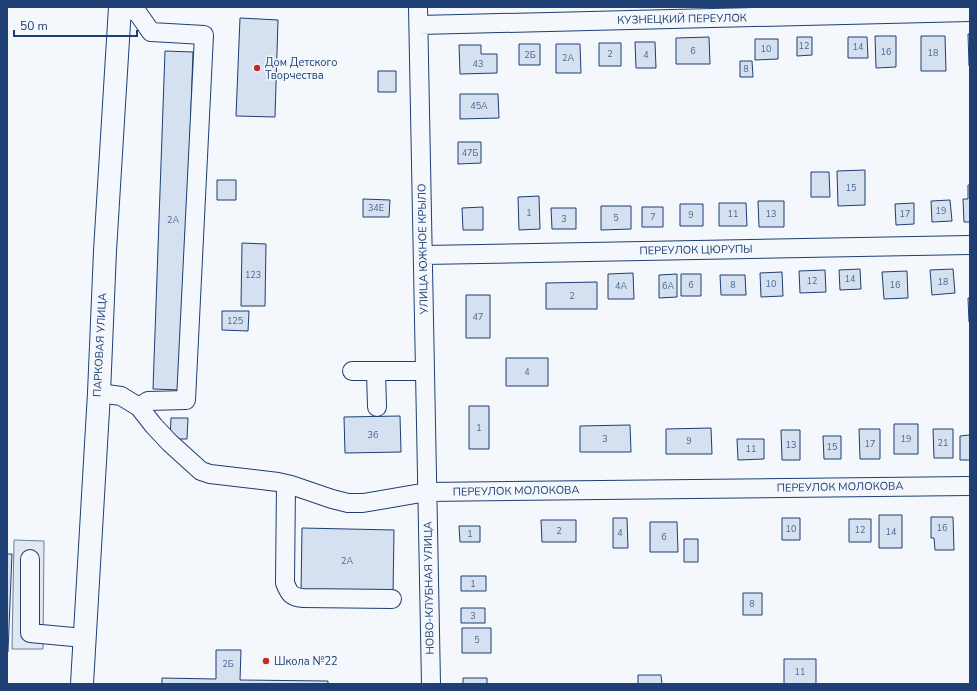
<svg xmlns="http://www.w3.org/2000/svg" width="977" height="691" font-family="'Nunito Sans',sans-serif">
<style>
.parking{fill:#e3e8f0;stroke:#687fa3}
.building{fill:#d5e0f0;stroke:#1d3f73}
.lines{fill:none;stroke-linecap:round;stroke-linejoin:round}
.minor-casing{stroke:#1d3f73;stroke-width:20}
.major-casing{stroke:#1d3f73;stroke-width:24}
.minor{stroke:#f4f7fb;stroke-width:18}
.major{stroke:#f4f7fb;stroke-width:22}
.poi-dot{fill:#c62828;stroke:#f4f7fb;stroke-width:1.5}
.labels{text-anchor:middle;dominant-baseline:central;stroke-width:3;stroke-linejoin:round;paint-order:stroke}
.number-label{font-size:9px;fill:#4b6792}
.street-label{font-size:11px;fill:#1d3f73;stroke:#f4f7fb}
.poi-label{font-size:11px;fill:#1d3f73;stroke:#f4f7fb;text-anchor:start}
</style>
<rect width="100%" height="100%" fill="#f4f7fb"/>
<path class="parking" d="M14 540 44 541 43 649H12Z"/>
<path class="building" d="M240 18 278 20 275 117 236 116Z
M968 34H970V66H969Z
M875 36H896V67L876 68Z
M921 36H945L946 71H921Z
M709 37 710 64H676V38Z
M797 37H812V55L797 56Z
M848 37H867L868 58H848Z
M755 39H778V59L755 60Z
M635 42H655L656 68H636Z
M599 43H621V66H599Z
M519 44H540V65H519Z
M556 44H580L581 73H556Z
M459 45H481V54H497V73L460 74Z
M165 51 193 52 181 390 153 389Z
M740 61H752L753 77H740Z
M378 71H396V92H378Z
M460 94H498L499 118 460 119Z
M458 142H481V163L458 164Z
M865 170V205L838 206 837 171Z
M811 172H829L830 197H811Z
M217 180H236V200H217Z
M968 185H970V222H964L963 199H968Z
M539 196 540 229 519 230 518 197Z
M363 199 390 200 389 217H363Z
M950 200 952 221 932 222 931 201Z
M758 201H784V227H759Z
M719 203H746L747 226H719Z
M914 203V224L896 225 895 204Z
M680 204H703V226H680Z
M601 206H631V229L601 230Z
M483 207V230H463L462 208Z
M642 207H663V227H642Z
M551 208H576V229H552Z
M242 243 266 244 265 306H241Z
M860 269 861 289 840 290 839 270Z
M953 269 955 293 932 295 930 270Z
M825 270 826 292 800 293 799 271Z
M907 271 908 298 884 299 882 272Z
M782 272 783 296 761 297 760 273Z
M633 273 634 299H608V274Z
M677 274V297L659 298V275Z
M681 274H701V296H681Z
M720 275H745L746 295H721Z
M597 282V309H546V283Z
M466 295H490V338H466Z
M968 298H970V322H969Z
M222 311H249L248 331 222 330Z
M506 358H548V386H506Z
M469 406H489V449H469Z
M400 416 401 452 345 453 344 417Z
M171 418H188L187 439H170Z
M894 424H918V454H894Z
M630 425 631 452H580V426Z
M711 428 712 454H666V429Z
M859 429H880V459H860Z
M933 429H953V458H934Z
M781 430H800V460H782Z
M970 435V460H960V436Z
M823 436H841V459H824Z
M737 439H764V459L738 460Z
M879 515H902V548H879Z
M931 517H953L954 550H935L934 538H931Z
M613 518H627L628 548H613Z
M782 518H800V540H782Z
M849 519H871V542H849Z
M541 520H576V542H542Z
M650 522H677L678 552H650Z
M459 526H480V542H460Z
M302 528 394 530 393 594 301 592Z
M684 539H698V562H684Z
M7 554H12L8 652H7Z
M461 576H486V591H461Z
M743 593H762V615H743Z
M461 608H485V623H461Z
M462 628H491V653H462Z
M216 650H241L240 680 328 681V684H162V678L216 679Z
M784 659H816V684H784Z
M638 675H661L662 684H638Z
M463 678H487V684H463Z"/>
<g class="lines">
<g class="minor-casing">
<path id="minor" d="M418 7 431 684
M120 9 137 12 151 32 204 35 186 400 148 401 139 407
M419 25 970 12
M423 255 970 245
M352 371H425
M376 371 377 407
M99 393 121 396 139 407 154 426 170 443 201 471 210 474 278 482 291 485 332 499 348 503H363L427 492 970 486
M286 484 285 583C289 593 291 597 303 598L392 599
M30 559V633L84 638"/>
</g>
<g class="major-casing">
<path id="major" d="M82 684 99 393 105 251 120 7"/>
</g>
<use href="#minor" class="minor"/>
<use href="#major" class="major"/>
</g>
<g class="poi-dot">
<circle cx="257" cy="68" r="4"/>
<circle cx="266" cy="661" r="4"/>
</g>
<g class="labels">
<g class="number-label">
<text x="804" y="46">12</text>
<text x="858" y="47">14</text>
<text x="766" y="49">10</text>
<text x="693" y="51">6</text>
<text x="886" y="52">16</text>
<text x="933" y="53">18</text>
<text x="610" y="54">2</text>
<text x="530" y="55">2Б</text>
<text x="646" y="55">4</text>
<text x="568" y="58">2А</text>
<text x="478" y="64">43</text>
<text x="746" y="69">8</text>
<text x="479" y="106">45А</text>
<text x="470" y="153">47Б</text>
<text x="851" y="188">15</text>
<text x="376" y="208">34Е</text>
<text x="941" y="211">19</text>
<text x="529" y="213">1</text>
<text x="733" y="214">11</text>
<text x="771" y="214">13</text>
<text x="905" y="214">17</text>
<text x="691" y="215">9</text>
<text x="653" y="217">7</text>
<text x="616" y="218">5</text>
<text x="564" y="219">3</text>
<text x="173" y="220">2А</text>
<text x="253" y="275">123</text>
<text x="850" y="279">14</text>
<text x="812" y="281">12</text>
<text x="943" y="282">18</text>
<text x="771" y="284">10</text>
<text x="691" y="285">6</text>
<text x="733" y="285">8</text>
<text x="895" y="285">16</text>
<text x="621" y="286">4А</text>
<text x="668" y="286">6А</text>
<text x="572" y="296">2</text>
<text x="478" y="317">47</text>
<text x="235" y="321">125</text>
<text x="527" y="372">4</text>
<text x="479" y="428">1</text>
<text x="373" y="435">36</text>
<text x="605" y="439">3</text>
<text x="906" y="439">19</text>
<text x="689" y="441">9</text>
<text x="943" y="443">21</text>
<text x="870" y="444">17</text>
<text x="791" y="445">13</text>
<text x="832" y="447">15</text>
<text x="751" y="449">11</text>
<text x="942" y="528">16</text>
<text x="791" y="529">10</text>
<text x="860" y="530">12</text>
<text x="559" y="531">2</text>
<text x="891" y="532">14</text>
<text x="620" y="533">4</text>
<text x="470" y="534">1</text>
<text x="664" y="537">6</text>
<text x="347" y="561">2А</text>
<text x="473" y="584">1</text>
<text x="752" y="604">8</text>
<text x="473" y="616">3</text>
<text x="477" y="640">5</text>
<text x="228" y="664">2Б</text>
<text x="800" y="672">11</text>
</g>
<g class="street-label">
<text transform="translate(682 19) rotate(-1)">КУЗНЕЦКИЙ ПЕРЕУЛОК</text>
<text transform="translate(423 249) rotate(-91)">УЛИЦА ЮЖНОЕ КРЫЛО</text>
<text transform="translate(696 250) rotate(-1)">ПЕРЕУЛОК ЦЮРУПЫ</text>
<text transform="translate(100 345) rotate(-87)">ПАРКОВАЯ УЛИЦА</text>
<text transform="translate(840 487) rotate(-1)">ПЕРЕУЛОК МОЛОКОВА</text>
<text transform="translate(516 491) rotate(-1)">ПЕРЕУЛОК МОЛОКОВА</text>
<text transform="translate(429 588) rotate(-91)">НОВО-КЛУБНАЯ УЛИЦА</text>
</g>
<g class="poi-label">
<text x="265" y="62">Дом Детского<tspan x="265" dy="13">Творчества</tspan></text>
<text x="274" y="661">Школа №22</text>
</g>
</g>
<rect width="977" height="691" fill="none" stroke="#1d3f73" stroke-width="16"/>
<path d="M14 30v6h123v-6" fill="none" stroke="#1d3f73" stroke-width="2"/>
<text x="20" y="30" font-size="12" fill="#1d3f73" stroke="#f4f7fb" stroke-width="3" paint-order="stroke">50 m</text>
</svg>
